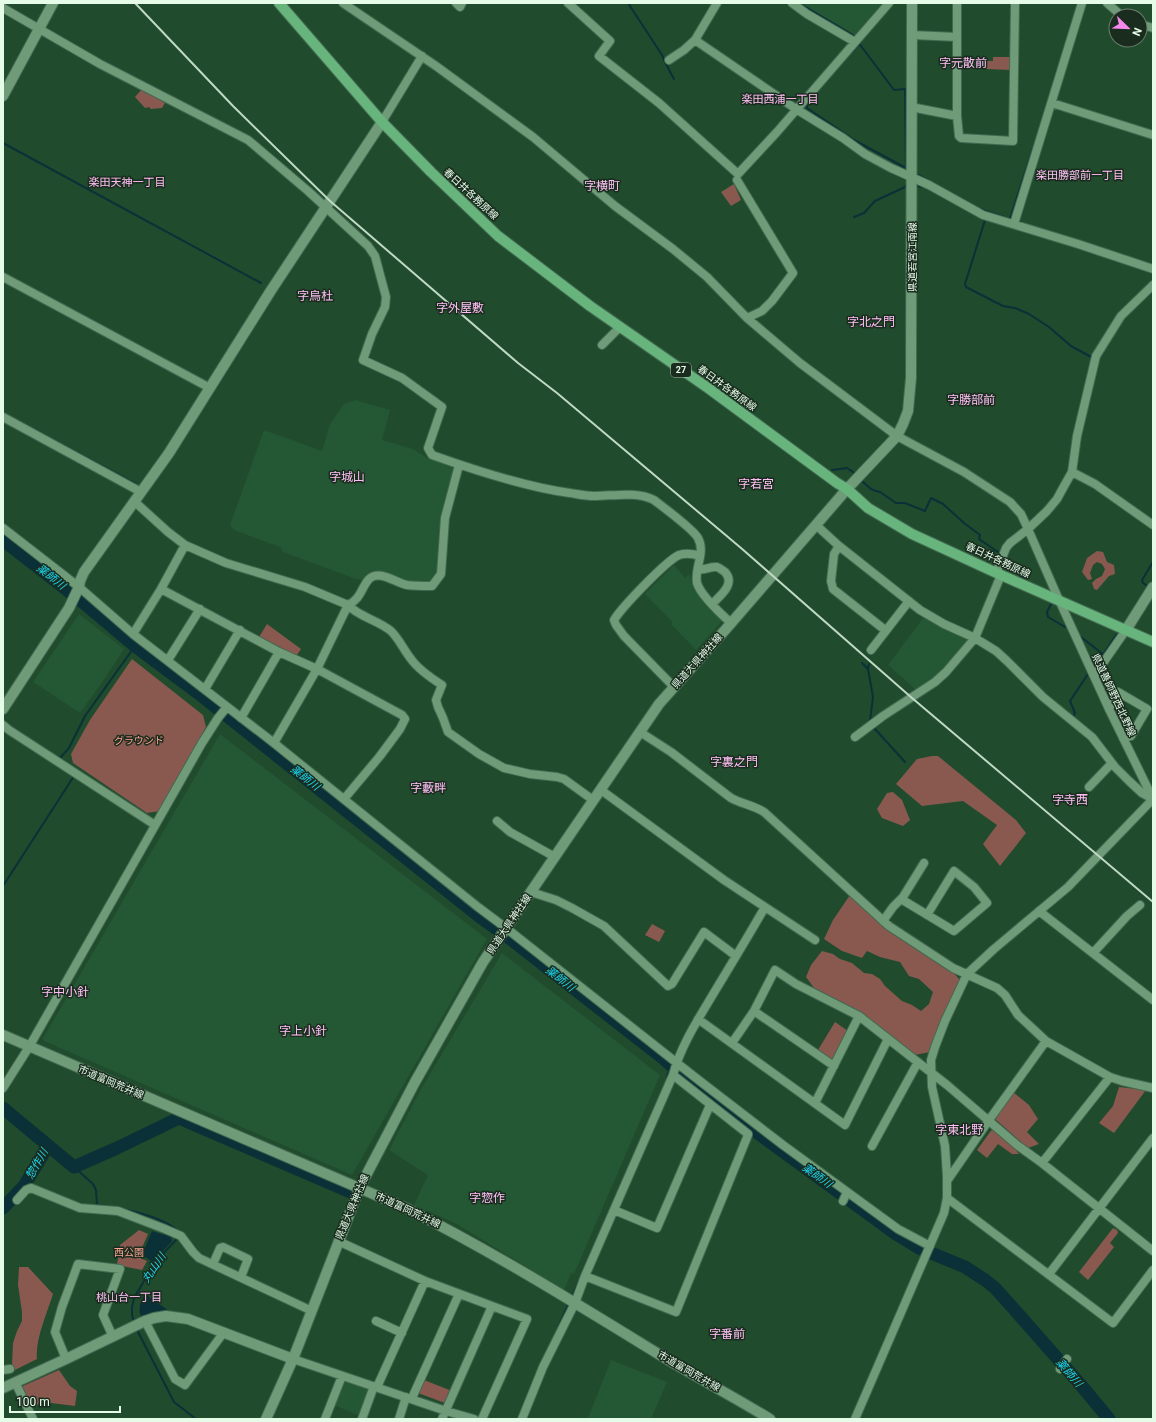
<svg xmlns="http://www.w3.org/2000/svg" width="1156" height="1422" font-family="Roboto,'Noto Sans JP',sans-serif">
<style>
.built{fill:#245734}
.green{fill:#895950}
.water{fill:#0a3138}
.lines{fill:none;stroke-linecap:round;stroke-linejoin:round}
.stream{stroke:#0a3138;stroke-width:2}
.river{stroke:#0a3138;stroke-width:13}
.minor-casing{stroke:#426950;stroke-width:10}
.tertiary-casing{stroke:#426950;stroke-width:12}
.secondary-casing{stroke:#426950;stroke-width:12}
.primary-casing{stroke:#426950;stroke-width:12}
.minor{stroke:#6f9b79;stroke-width:8}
.tertiary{stroke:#6f9b79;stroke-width:10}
.secondary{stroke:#6f9b79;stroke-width:10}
.primary{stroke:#67b47c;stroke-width:10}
.rail{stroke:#bfd9c4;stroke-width:2}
.labels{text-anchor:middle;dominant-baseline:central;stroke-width:3;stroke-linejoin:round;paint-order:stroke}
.shield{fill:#1a2c1e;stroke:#a8beac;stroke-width:1}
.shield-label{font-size:9px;font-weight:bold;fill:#e5fce9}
.street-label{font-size:10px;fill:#e5fce9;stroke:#1a2c1e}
.park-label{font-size:10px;fill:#fea392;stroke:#1a2c1e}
.neighbourhood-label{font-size:11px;fill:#ffc0f6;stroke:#1a2c1e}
.water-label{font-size:11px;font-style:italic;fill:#19d9f5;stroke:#1a2c1e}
.quarter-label{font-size:12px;fill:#ffc0f6;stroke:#1a2c1e}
</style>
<rect width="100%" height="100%" fill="#204b2d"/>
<path class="built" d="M799 3H882L853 37 817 16Z
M355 400 390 410 382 440 413 449 429 459 454 468 439 530 438 571 432 582 425 583 405 580 376 570 367 574 363 580 356 579 283 552 280 547 234 530 230 525 264 430 322 451 330 424 344 404Z
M674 565 685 578 689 574 693 586 701 597 723 620 696 650 672 625V621L645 594Z
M79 614 124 649 103 681 80 713 33 682Z
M924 617 967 639 943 670 916 690 888 665Z
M220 734 487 939 352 1175 42 1040Z
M502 953 660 1075 574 1274 571 1273 564 1290 455 1223 414 1205 428 1175 389 1150 421 1089Z
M611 1360 667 1382 651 1419H592L588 1418Z
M343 1381 368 1389 369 1392 360 1416 334 1405Z"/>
<path class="green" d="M993 57H1011V70L986 69 987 61H993Z
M142 89 164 99 163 102 165 103 162 108 151 109 149 107 145 108 135 97Z
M734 184 741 200 731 206 721 192Z
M1097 551 1103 552 1107 562 1114 565 1115 574 1109 576 1097 590 1094 589 1092 583 1096 579 1102 576 1105 569 1102 564 1097 562 1093 565 1090 573 1092 579 1088 580 1082 572 1087 558Z
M267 624 301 649 295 658 259 637Z
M132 659 203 715 206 727 160 811 147 813 73 763 71 754 90 720Z
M932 756H938L1016 820 1026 833 1000 866 983 844 997 825 963 801 922 806 896 784 917 759Z
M893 792 902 800 910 820 903 826 882 818 877 809 887 793Z
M850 895 950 969 961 981 930 1052 915 1055 877 1028 817 992 806 977 811 965 822 951 833 954 840 959 852 963 864 973 872 974 880 979 885 986 902 1001 912 1005 921 1011 929 1004 933 992 919 979 909 976 900 962 880 957 867 951 862 958 842 951 824 939 833 920Z
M652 924 665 931 659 942 645 935Z
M835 1022 848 1031 832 1059 818 1050Z
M1119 1087 1146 1090 1114 1133 1099 1123 1113 1106Z
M1013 1092 1029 1105 1038 1119 1027 1132 1039 1144 1028 1148 994 1118Z
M993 1128 1013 1146 1019 1154H1012L998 1144 987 1158 977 1150Z
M1113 1228 1117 1230 1118 1233 1110 1243 1114 1247 1088 1280 1079 1272Z
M139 1230 148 1234 138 1257 147 1261 142 1270 117 1265 120 1245Z
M19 1267H28L53 1294C47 1313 35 1340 37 1359L15 1370 12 1364 13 1343 17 1331 22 1321V1312L18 1285Z
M59 1370 70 1386 77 1391 75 1406 43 1402 31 1408 23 1389V1386Z
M424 1380 452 1391 445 1403 418 1393Z"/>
<path class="water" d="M152 1231 171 1237 172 1241 153 1262 142 1255Z
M145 1294 169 1311 154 1312 141 1317C138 1308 140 1302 145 1294Z"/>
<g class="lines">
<path class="stream" d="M628 3 662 55 667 66 674 79
M799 3 853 35 855 38
M852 52 859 44
M807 102V108L854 140 906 168 905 89 894 90 858 42
M3 143 261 283
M918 175 929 181
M916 186 925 187
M980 209 1004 217
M854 217 864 213 875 201 905 187 907 184
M981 218 985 220 965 284 966 287 1003 306 1015 308 1029 314 1049 327 1071 346 1091 357
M1010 219 1033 148
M20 422 136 484
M832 470 847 468 856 474
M863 482 871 489 876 491 880 492 896 503H905L925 511 931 498 943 504 964 523 980 535 979 539 1001 554
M1051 604 1047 612 1048 617 1065 627
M1136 605 1148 586 1143 583 1142 580 1153 562
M1081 637 1104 655
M862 663 868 669 873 697 870 721
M1096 665 1117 634
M868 669 869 664
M1072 718 1075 713 1070 701 1088 674
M874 728 905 762
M59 759 69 748 85 716 135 646
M3 886 74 776 73 775
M667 1079 668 1073
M74 1167 93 1184 96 1190 97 1205 105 1206
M123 1209C140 1212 166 1220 178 1231V1233
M572 1297 579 1281
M134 1322 132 1315V1307L134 1298 156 1261 176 1240V1237
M136 1328 174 1402 196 1419
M557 1330 569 1303"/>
<path class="river" d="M3 540 85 604 135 646 198 693 480 917 508 937 664 1059 687 1079 722 1107 896 1234 919 1248 965 1267 985 1280 995 1288 1013 1308 1080 1384 1109 1419
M3 1108 74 1167 117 1148 179 1118 353 1193
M3 1208 24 1186 48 1146"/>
<g class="minor-casing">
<path id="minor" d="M343 3 436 66 533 137 615 206 673 249 707 277 747 318 800 363 897 436 964 472 1010 502 1021 514 1028 529 1059 600 1109 709 1153 799
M456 3 460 7 462 3
M568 3 610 41 599 56 659 103 738 174 777 132 889 3
M792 3 807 14 855 42
M957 3V116L959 136 961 138 1013 141 1015 3
M1107 3 1122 16
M3 8 100 64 248 140 308 191 368 246 375 256 386 297 385 307 372 334 363 360 402 378 442 407 428 448 432 455C474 470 525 487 570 493 577 494 586 496 594 496 613 496 636 491 654 500 663 507 693 529 698 538 706 553 694 568 697 583 701 596 721 614 731 623
M1140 24 1153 28
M912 35 957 37
M695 40 796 109 843 138 865 154 891 168 929 185 983 215 1078 244 1153 269
M669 60 684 50 695 40 717 3
M1052 103 1153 135
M911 107 957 116
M382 122 422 56
M737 180 793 273 772 301 762 311 747 318
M1014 224 1082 3
M3 277 210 388
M602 345 620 327
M3 417 141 492
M1072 472 1095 484 1153 525
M135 502 168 532 185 545 226 563 305 587 348 605C359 617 378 620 391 631 399 639 404 650 411 659 418 669 431 678 442 685L436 700 438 707 443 718 448 732 479 754 504 768 530 774 557 777 564 779 593 800
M816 525 839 546 920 610 944 624 975 638 996 651 1007 661 1043 697 1092 737 1115 767 1129 781 1142 793 1153 799
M3 528 79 587 133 634 274 743 478 907 506 928 696 1078 783 1145 898 1229 930 1246
M839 546 834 554 831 581 833 589 885 630
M698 569C705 571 710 566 717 567 720 568 722 570 725 572 736 584 720 596 712 604
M996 573 1006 548 1010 543 1028 529 1047 511 1057 499 1063 488 1072 472 1077 436 1096 356 1121 316 1153 285
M161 589 279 652 317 669 348 605C361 599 361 588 369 579 379 569 396 583 407 585 415 586 424 586 432 586L441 574 445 518 459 465
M133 634 161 589 185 545
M871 650 909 601
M168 660 200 609
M1094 676 1126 630
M674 687 624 636 616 625 614 620C622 607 666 561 679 555 685 553 694 554 700 556
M205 689 240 630
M1109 709 1118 692 1147 709 1131 736 1123 738
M241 718 279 652
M3 725 9 730 155 825
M640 732 671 752 731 798C742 804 753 805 764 812L889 926 953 968 997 988 1005 995 1018 1015 1046 1041 1110 1077 1122 1081 1153 1088
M855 737 883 716 935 682 946 672 975 638 1001 575
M274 743 317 669 402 715 405 719 400 729 380 756 344 799
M1089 787 1112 763
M601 790 724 880 815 940
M497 821 510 832 555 857
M531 892 556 900 572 908 604 926 668 986 672 984 704 932 736 956
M901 899 954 931 987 903 974 887 954 871 927 915
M1039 911 1153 1000
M883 921 893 907 903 897 924 863
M1093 953 1127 916 1140 905
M754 1011 834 1066
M698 1019 845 1125 888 1039
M732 1043 754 1011 775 970 796 984 859 1016 947 1085 1017 1145 1042 1163 1153 1251
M673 1075 748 1134
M3 1088 29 1047 202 743 218 718 227 707
M815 1103 859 1016
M872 1146 918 1062
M1042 1163 1110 1077
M947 1181 989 1120 1046 1041
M947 1198 1113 1323 1153 1270
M17 1200 26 1190 31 1188 80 1208 118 1211 165 1229 181 1236 193 1252 199 1258 312 1311
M843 1201 847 1192
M614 1210 657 1228 710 1105
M338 1241 425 1281 527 1319 482 1419
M213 1264 220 1248 223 1247 248 1259 241 1277
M1049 1274 1153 1138
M585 1276 676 1312 748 1135
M145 1321 175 1379 185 1385 224 1332
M376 1321 402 1333
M66 1359 55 1332 62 1307 78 1264 120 1269 103 1315 113 1337
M293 1359 446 1411 474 1419
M1060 1369 1067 1359
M3 1370 10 1369
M15 1382 33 1419
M377 1387 425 1281
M412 1398 459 1294
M325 1419 342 1376
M362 1419 374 1386
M399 1419 406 1397
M442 1419 492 1306
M522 1419 543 1367 575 1303 585 1276 673 1075C681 1045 699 1018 715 991 732 963 749 935 765 907
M855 1419 944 1213 947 1198V1176L945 1146 932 1087 931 1060 935 1047 945 1021 967 974 994 949 1068 887 1153 799"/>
</g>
<g class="tertiary-casing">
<path id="tertiary" d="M3 96 53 3
M1126 630 1153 587
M3 709 69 608 79 587 80 581 84 572 169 453 270 292 382 122
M3 1035 408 1209C495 1253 577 1304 660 1355 696 1377 734 1397 770 1419
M3 1388 66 1359 145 1321 154 1318 166 1316 188 1319 293 1359"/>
</g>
<g class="secondary-casing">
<path id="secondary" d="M266 1419 293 1359 360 1187 415 1082 483 962 659 704 726 629 847 489 897 436 903 424 908 411 911 378 912 3"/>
</g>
<g class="primary-casing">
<path id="primary" d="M279 3 382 122 431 172 498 236 590 306 708 388 837 483 847 489 868 508 912 534 1001 575 1153 642"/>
</g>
<use href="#minor" class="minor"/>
<use href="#tertiary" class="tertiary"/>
<use href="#secondary" class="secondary"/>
<use href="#primary" class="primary"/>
<path class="rail" d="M135 3 233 106 330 201 518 363 557 393 741 548 912 698 1153 902"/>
</g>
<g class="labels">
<rect class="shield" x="671" y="363" width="20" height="14" rx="3"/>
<g class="shield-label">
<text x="681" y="370">27</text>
</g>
<g class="street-label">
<text transform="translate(471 194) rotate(43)">春日井各務原線</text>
<text transform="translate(912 257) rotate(-90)">県道若宮江南線</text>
<text transform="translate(727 388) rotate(36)">春日井各務原線</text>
<text transform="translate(998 560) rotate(25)">春日井各務原線</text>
<text transform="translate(697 661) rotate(-48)">県道大県神社線</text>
<text transform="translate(1114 695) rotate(65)">県道善師野西北野線</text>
<text transform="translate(509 924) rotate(-56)">県道大県神社線</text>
<text transform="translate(111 1082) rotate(23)">市道富岡荒井線</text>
<text transform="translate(352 1207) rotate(-67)">県道大県神社線</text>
<text transform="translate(408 1210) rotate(25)">市道富岡荒井線</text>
<text transform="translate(689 1371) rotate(30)">市道富岡荒井線</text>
</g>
<g class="park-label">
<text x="139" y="740">グラウンド</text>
<text x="129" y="1252">西公園</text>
</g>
<g class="neighbourhood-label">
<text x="780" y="99">楽田西浦一丁目</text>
<text x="1080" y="175">楽田勝部前一丁目</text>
<text x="127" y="182">楽田天神一丁目</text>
<text x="129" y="1297">桃山台一丁目</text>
</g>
<g class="water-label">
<text transform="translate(51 577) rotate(38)">薬師川</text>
<text transform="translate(305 778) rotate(38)">薬師川</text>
<text transform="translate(560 979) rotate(38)">薬師川</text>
<text transform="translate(37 1164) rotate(-60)">惣作川</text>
<text transform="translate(817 1176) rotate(36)">薬師川</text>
<text transform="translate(154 1268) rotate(-55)">丸山川</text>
<text transform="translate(1069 1373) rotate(49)">薬師川</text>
</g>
<g class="quarter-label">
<text x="963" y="63">字元散前</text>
<text x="602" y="186">字横町</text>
<text x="315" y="296">字烏杜</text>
<text x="460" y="308">字外屋敷</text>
<text x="871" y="322">字北之門</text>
<text x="971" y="400">字勝部前</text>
<text x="347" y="477">字城山</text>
<text x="756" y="484">字若宮</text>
<text x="734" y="762">字裏之門</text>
<text x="428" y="788">字藪畔</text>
<text x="1070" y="800">字寺西</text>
<text x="65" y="992">字中小針</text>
<text x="303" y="1031">字上小針</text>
<text x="959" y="1130">字東北野</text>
<text x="487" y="1198">字惣作</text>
<text x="727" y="1334">字番前</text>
</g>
</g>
<rect width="1156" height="1422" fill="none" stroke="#e5fce9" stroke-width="8"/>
<g transform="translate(1128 28) rotate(113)"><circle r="19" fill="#1a2c1e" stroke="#6b7f6f"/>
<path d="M0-3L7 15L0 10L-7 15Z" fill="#f788eb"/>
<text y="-6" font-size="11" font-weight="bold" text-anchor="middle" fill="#e5fce9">N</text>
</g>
<path d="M10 1406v6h110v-6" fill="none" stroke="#e5fce9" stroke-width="2"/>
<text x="16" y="1406" font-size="12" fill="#e5fce9" stroke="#1a2c1e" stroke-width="3" paint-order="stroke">100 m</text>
</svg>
